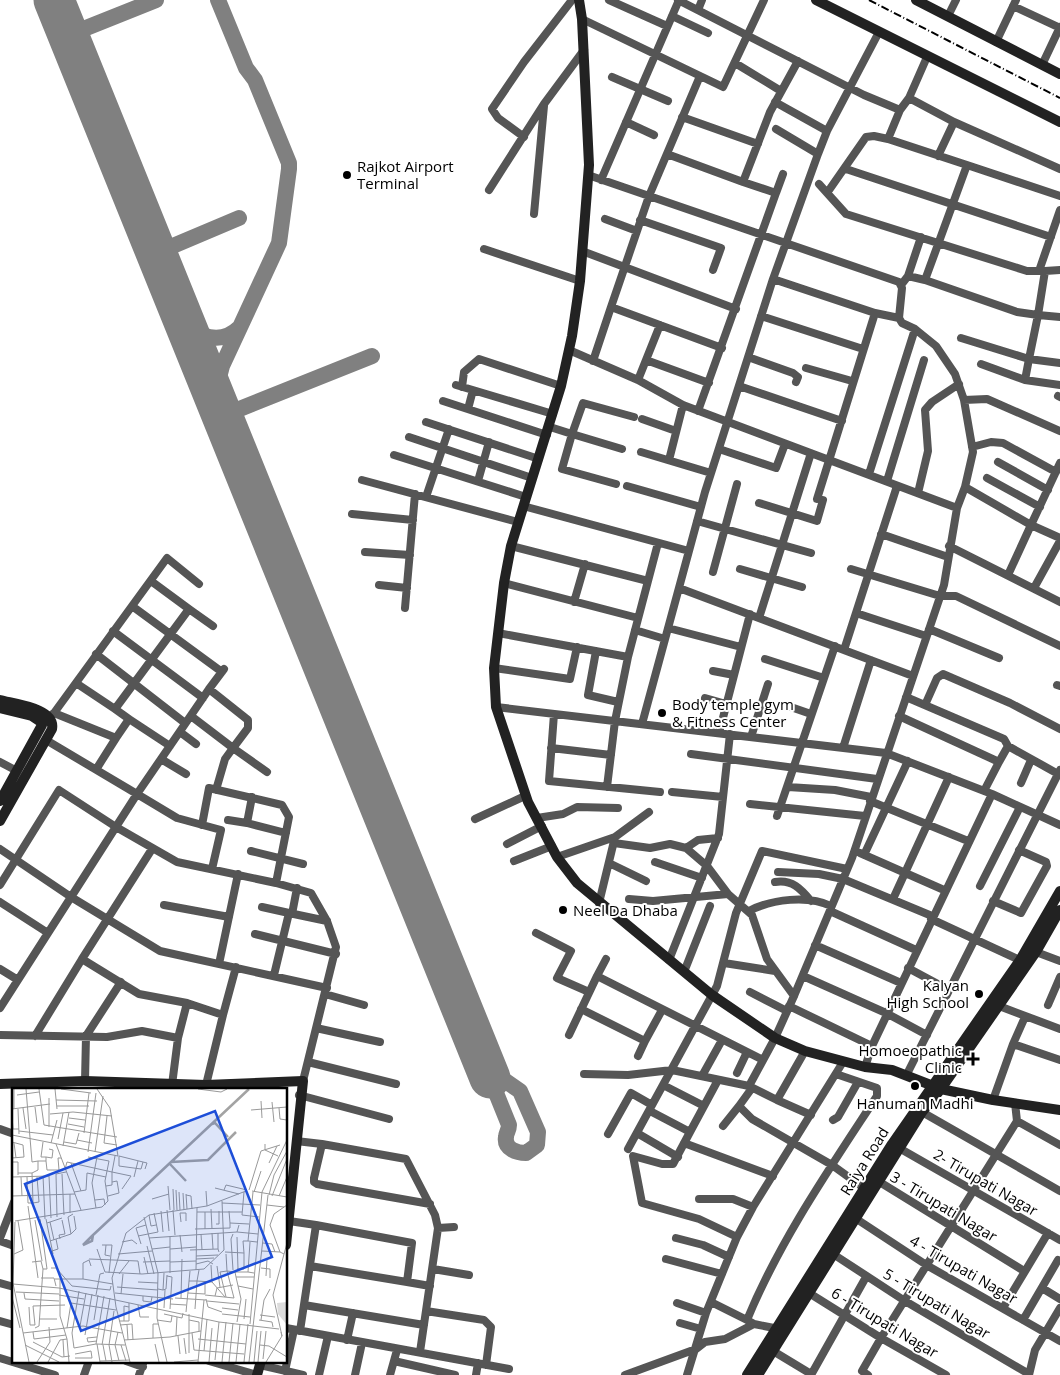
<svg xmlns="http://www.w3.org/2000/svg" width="1060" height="1375" font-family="'Open Sans',sans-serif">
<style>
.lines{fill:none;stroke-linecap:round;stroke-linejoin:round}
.taxiway{stroke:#808080;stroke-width:16}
.runway{stroke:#808080;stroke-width:41}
.street{stroke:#555;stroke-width:8}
.secondary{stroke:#222;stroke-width:10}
.rail{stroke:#000;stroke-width:2;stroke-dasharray:8 2.5 1 2.5;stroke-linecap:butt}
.poi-dot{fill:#000;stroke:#fff;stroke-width:2}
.labels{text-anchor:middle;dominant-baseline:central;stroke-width:4;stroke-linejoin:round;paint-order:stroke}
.poi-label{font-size:15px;fill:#000;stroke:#fff;text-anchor:start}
.street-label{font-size:15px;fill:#000;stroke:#fff}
.inset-river{fill:none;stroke:#a3a3a3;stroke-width:2.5}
.inset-road{fill:none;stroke:#999;stroke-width:1}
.view{fill:#1d4ed8;fill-opacity:0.15;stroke:#1d4ed8;stroke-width:2.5}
.inset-edge{fill:none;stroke:#000;stroke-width:2.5}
</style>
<rect width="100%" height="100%" fill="#fff"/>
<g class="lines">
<path class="taxiway" d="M63 22 71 29 81 30
M75 53 74 40 81 30 156 0
M156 253 239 218
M183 320C196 338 222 345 239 328
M217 404 216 389 222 366 279 243 289 169V163L255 80 246 68 218 0
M222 416 372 356
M485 1067 520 1091 538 1132 537 1145 526 1153C517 1153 504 1149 506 1137 506 1133 509 1130 509 1125L490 1078"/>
<path class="runway" d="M54 0 490 1078"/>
<path class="street" d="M609 0 667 26
M678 0 864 95 900 110 909 98 927 57
M1013 6 1060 28
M698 10 702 0
M672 16 708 33
M948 16 956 0
M582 19 723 87 764 0
M996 42 1016 0
M735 63 781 91
M1042 65 1060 27
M612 77 668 101
M909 98 954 122 1060 169
M775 102 827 131
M900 110 888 139 967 165 925 280 908 276 901 285
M682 117 758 144
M626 122 654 135
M524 137 498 118 492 109 524 62 572 0
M667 154 743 182 770 112 798 61
M818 154 827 131 879 32
M938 156 954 122
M967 165 1060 196
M846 169 1051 237
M601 180 679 0
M819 184 846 214 1027 271H1045
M489 190 544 104 584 50
M776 193 783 174
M827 193 866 137 874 136 888 139
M534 214 544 106
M605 219 637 231
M640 220 721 248 713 270
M484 249 580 281
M582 251 736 309
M1060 270 1045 271 1038 315 1060 317
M1039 271 1060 210
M908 276 921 237
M773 279 875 313
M925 280 1017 312 1038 315 1029 359 1060 363
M611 307 649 196 700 76
M761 316 863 349
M961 338 1029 359 1025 380
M569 350 638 380 683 405 957 508
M748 357 793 373 798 377 796 382
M646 360 709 383
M593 361 611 307 722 348
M981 364 1025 380 1060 385
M806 368 852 381
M638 380 660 325
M456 385 553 414
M739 386 842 421
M462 387 464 372 479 359 561 386
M1058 396 1060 397
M964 400 987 399 1060 431
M443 401 547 435
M468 409 473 390
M698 411 776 193 743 182
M642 419 676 431
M426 422 539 459
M550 427 572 434 583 403 634 417
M409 437 532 478
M972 447 991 442 1003 443 1056 472
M719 449 776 468 785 444
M641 452 711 473
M394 455 526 497
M669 460 683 405
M998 462 1048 490
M869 474 915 329
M987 478 1040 507
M362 480 518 522
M478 481 489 442
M887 481 924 360
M616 484 562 469 572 434 622 449
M627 486 701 507
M965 487 1031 525 1060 463
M918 493 928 451 925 410 932 402 959 384
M426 497 449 429
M817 499 875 313 899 318
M759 503 817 521 823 500
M523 506 689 551
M352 514 413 520
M697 521 811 553
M881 534 948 557
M511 546 648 581
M949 546 1060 602
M365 552 410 555
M740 569 802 587
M851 569 940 596H956L1060 646
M713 572 737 484
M1008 575 1031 525 1060 538
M504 583 638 618
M379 585 407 588
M679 588 913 676
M1034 588 1060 541
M574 602 585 564
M132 606 222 672
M405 608 415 494
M189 609 213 626
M856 613 926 636
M759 618 811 453
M668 628 741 647
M929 629 999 658
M635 630 665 639
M113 631 203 698
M498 633 628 657 615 721 607 787
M844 650 897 486
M596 651 588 695 618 702
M96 654 185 723
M628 657 658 543
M765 659 824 678
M494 668 570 679 577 647
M713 671 734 675
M76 683 115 709
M1057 685 1060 686
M209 689 224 669
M906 697 1004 739 1008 746 999 762
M705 698 726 704
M785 705 811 714
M925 705 937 678 943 674 1010 703 1060 729
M496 707 886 753 992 794 1060 825
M54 713 167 558 199 584
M554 714 549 781 660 792
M191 716 233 748 225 759 216 790
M899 716 999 762 984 791
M129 719 170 746
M45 720 54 713 116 738 129 719 115 709 189 609 151 581
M642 724 705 492 773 279 818 154 776 129
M180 732 196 744
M719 733 750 614
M751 737 768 684
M46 740 137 794 209 689 248 720V728L233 748 267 772
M1008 746 1060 775
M551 748 611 755
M843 748 871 660
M691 754 877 779
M161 759 186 774
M0 762 17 771
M97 768 116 738
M1021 783 1031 760
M788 787 835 790 871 797
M672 792 723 797
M252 797 247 823 286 833
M870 801 968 841
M750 804 865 816
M777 816 835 646
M537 818 563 814 577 807 618 808
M475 819 525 796
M228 820 247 823
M202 825 209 788 282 805 289 817 276 883
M614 843 650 848 670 844 686 848 707 866 728 894 653 901 629 899
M507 844 542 826
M686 848 698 840 718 838
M0 849 71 897 160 951 327 988
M152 849 82 959 139 994 187 1003 178 1038 172 1085
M251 851 303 864
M860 853 944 890
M864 855 908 761
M557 857 615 837
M514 861 552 846
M655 862 702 878
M609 863 646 881
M778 872 819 874 843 879 932 916
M775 882C792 879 801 889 811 901
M0 885 59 790 116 827 177 862 276 883 311 893 327 921 336 947 303 1081
M980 886 1020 807
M728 894 752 915 767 959 794 996
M893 899 949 777
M993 901 1021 913 1047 866 1046 862 1019 850
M0 902 48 933
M599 903 615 837 649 812
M164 905 229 917
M262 907 289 913
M749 911C772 899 808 895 831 906
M830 911 916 950
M292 914 297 888
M931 919 1024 962
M536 933 571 951 557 978 589 992
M255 934 336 954
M815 945 901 983
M1036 952 1060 961
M669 960 719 834 730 734
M724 963 775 971
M219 964 238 874
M908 968 949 990
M0 969 18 980
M684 972 710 906
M274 975 289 913 327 921
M597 976 606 959
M803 976 886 1013 927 1035
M750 992 787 1011
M325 994 364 1005
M187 1003 223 1015 236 967
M1048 1005 1060 977
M789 1006 872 1046 865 1067
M999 1006 1060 1029
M0 1008 137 794 177 818 221 830 212 869
M581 1009 645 1041 662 1010
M1025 1017 1013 1044 1060 1060
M316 1028 380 1042
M0 1035 107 1037 142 1031 178 1038
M569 1035 597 976 763 1060
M35 1036 82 959
M872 1046 992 794
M638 1056 645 1041
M308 1062 396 1084
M737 1073 747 1052
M584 1074 628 1075 672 1070 749 1086 775 1038 794 996 852 858 944 585 957 508 965 487 973 452 964 400 955 374 936 346 915 329 902 323 899 318 902 288 899 282 588 175
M907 1074 1060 770
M702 1076 722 1040
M85 1081 86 1036 121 982
M206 1085 223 1015
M663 1085 704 1106
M749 1086 777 1100 805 1051
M752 1088 739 1106 752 1119 832 1165 868 1191
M299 1095 389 1119
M777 1100 811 1115
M993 1100 1013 1044
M650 1111 690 1132 673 1164H662L633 1156 642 1203 699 1219 737 1237
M922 1112 1060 1191
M833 1120 838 1117 858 1082
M1017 1121 1060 1145
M723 1126 739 1106
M0 1129 14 1134
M690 1132 718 1080
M637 1133 678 1157
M608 1134 631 1093 652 1105
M296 1141 322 1144 314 1178V1182L317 1184 430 1204
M684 1143 773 1176
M322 1144 406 1159 435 1215 438 1228 420 1352
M899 1148 1060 1240
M628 1149 717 986 736 913 762 851 847 869
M878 1181 1024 1271
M699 1199H733L753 1207
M855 1218 928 1266 1060 1341
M289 1221 316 1225 300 1331
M316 1225 412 1243 407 1282 430 1286
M438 1228 454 1227
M0 1238 14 1202
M676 1238 703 1245 729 1257
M0 1241 14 1246
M833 1254 905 1301 1029 1374
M666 1259 722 1274
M310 1266 407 1282
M433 1269 469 1275
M0 1283 14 1287
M1042 1288 1060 1299
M809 1293 881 1338 946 1375
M711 1302 747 1320
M677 1303 706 1313
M304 1305 424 1325
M1003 1308 1048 1233
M426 1311 484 1320 491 1327 486 1365
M1023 1320 1058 1260
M0 1321 14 1325
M680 1323 701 1329
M754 1324 747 1320C780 1240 830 1168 877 1096V1088L836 1074
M286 1328 509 1369
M347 1340 353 1313
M773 1351 811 1374
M0 1358 55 1375
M126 1361 143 1367
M209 1361 257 1375
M394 1361 455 1375
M260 1365 303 1375
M285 1371 294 1330
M84 1375 89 1361
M139 1375 144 1361
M319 1375 328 1336
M355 1375 362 1343
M390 1375 397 1350
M476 1375 478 1363
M625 1375 696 1349 705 1342 725 1339 754 1324 774 1328
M687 1375 706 1313 737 1237 753 1207 843 1062
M811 1375 866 1277
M868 1375 862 1371 881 1338 1017 1121 1015 1103
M1029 1375 1035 1350 1060 1308"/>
<path class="secondary" d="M579 0 582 19 589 165 580 281 572 336 561 386 511 546 504 583 494 668 496 707 528 802 557 857 577 883 712 995 775 1038 805 1051 865 1067 892 1070 941 1089 993 1100 1060 1110
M816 0 1060 122
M916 0 1060 74
M0 700C15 704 56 708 52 729L0 821
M0 708 32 716 41 722 42 725 0 801
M0 1084 85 1081 206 1085 303 1081 286 1245
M257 1375 261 1361
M747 1375 892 1144 1020 960 1060 891
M758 1375 922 1112 941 1089 1036 952 1060 910"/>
<path class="rail" d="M869 0 1060 98"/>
</g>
<g class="poi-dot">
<circle cx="347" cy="175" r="5"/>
<circle cx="662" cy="713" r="5"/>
<circle cx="563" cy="910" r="5"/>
<circle cx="979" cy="994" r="5"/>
<path d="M970.5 1051.5h5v5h5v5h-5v5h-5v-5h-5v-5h5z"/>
<circle cx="915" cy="1086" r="5"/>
</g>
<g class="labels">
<g class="poi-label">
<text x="357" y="166">Rajkot Airport<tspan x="357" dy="17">Terminal</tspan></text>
<text x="672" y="704">Body temple gym<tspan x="672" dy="17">&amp; Fitness Center</tspan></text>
<text x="573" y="910">Neel Da Dhaba</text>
<text x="969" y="985" text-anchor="end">Kalyan<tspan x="969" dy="17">High School</tspan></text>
<text x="962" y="1050" text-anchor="end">Homoeopathic<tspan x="962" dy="17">Clinic</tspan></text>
<text x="915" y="1103" text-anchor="middle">Hanuman Madhi</text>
</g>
<g class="street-label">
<text transform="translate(864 1161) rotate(-58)">Raiya Road</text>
<text transform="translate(986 1182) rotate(30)">2- Tirupati Nagar</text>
<text transform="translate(944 1206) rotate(31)">3 - Tirupati Nagar</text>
<text transform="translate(964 1269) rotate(30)">4 - Tirupati Nagar</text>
<text transform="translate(937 1303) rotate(31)">5 - Tirupati Nagar</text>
<text transform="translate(885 1322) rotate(31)">6 - Tirupati Nagar</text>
</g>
</g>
<g transform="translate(12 1088)">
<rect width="275" height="275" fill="#fff"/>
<path d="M275 214V237L266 226 265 215Z" fill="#dcdcdc"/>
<path class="inset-river" d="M200 36 203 35 216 49M159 74 196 72 224 44M157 75 174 93M80 148 71 157 80 153 81 147M80 148 237 1"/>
<path class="inset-road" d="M2 1V21M14 1 20 74 26 73M27 1 32 37 105 49M43 1 45 21M49 1 79 5M186 1 209 4 215 1M5 7 27 4M44 12 85 13M249 13 250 30M260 14 262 34M45 18H77M23 19 25 35M11 20 14 41M267 20 268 31 275 32M0 21 38 16M6 21 7 46M239 22 275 19M38 26 61 24 100 28M0 28 1 41H7M95 28 92 55 105 57M57 30 73 32M56 36 72 39M37 39V10M7 43 41 47M72 45 77 5M0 47 106 68 98 20 85 1M46 51 51 25M65 52 80 55M0 54 11 57 12 69 0 70M31 54 29 69H34M52 54 64 56 67 45M2 55 4 70M39 55 45 32M44 56 69 122M253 56V62L266 68M51 58 57 24M76 64 84 5M83 64 91 8M103 68 100 84 119 88 110 101M107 68V78L129 81 131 74M107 68 135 75 133 81M34 73V69L40 70 41 62 37 61M0 74H6V87M59 75 69 103M257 75 265 58M53 81 55 74 100 84V97L94 98M6 85H20L21 115M20 85 26 82V73H34L35 82H47L46 70H49M50 86 52 127M31 88 33 131M0 89 37 88 39 130M9 89 10 108M15 89 16 115H21L27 114 25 89M122 89 126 73M156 98 158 122M203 100 227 106M161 101 162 122M164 102 165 122M212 102 214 97 235 102M237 102 249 63 268 57M194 103 195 118M240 103 275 109M62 104 74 102 75 85 94 89M167 104 168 122M232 104 230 127 247 129M241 104 236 153 245 154M242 104 249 83M171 105 172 122M58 106V125M174 106 175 121M174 107 179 108 180 121M257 107 262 87 275 63M0 108 63 106M96 108 107 105 105 93 100 94M260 108 275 71M267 108 275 89M140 111 157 106M83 112 92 111 93 117M210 115 248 117M255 117 272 119M16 118 26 190M84 120 80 95 85 69M199 121 200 141M155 122 157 143M161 122 163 147M149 123 151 144M217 123 218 135 237 136M185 124H193V141M193 124H230M137 127 139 138 144 137M45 129 44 86 54 84M132 129 146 185 145 230 155 274M28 131 35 181H31M34 131 41 166M23 132 30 173M3 133 90 119 96 113 93 93 97 73 76 69M3 134 1 195 17 274M38 134 42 152M169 134 168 125H174V133M35 135 50 130M204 136H207V123M183 141 218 140V135M225 144 246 146M200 145 201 161M206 145V161M59 146 56 129 61 126M189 146 190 162M168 147 170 164M126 148 146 144 142 125M158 148V185M225 149 226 181M137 150 225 144 227 137M48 151 47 147 53 146 50 132M38 153 59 146 64 141 62 128M110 154 120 152 125 156M238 154 236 184 242 185M251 155 260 156 263 164M129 156 124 140 134 137M90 157H100L97 185M94 157 93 167 98 168M135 158 142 186M85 161 93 184 130 186 192 181 212 162 210 113M140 161 158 159M158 161 184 159M178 162 206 161 207 164M40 163 46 161 44 151M250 163 268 164M213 164 232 165 231 153H236M2 166 11 162 6 133M106 166 140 163M214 166 215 183 208 184 214 209M272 166 268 164 258 137 262 126 275 117M184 168 206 167M132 169 136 186M77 171 126 173 128 186M184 171 202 170M20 174 29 173 31 181 27 238 23 240M131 174 158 173M158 174 184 173M184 176 196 173 201 176M199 177 200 194 213 209M205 178 208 199M39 180H44L60 198M249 180 258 181V190M225 181H232V165M184 182 185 120M187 182 185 193 200 194M221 182 219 151 221 146M236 184H223L224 189H242M107 186 117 173M155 188 160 189 158 221M254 188 255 171M224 189 229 211 225 234M29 190H42L44 198M43 191H71L101 196M48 191V228L55 251 57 274M71 191V175L77 172 79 178M177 193H185L183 221M126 194 146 195M1 196 47 200 207 234 267 241M60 198 98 202 99 198M226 198 241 201M105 199 146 202M146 201 151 202 152 185M151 202 154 201 155 187M67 203 60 245 62 260 84 256 113 257M4 204 47 206M12 205 13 211 47 213M103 205 161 211M176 205 193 206V194M109 206 111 186M47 207 72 211M84 207 88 186 92 185M193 207 222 210M131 208V213L139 214 140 209M203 208 205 200 221 197M0 209 8 240M163 210 194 212M169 210 170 171M222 210 215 183 223 184M194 211 196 219 210 224M195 213 227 216M158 216 174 217M126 217 128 229H137M17 219 18 237H23L21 218 53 217M152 220 153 202M210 220 226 222M174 224 178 183M152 226 170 230 171 225M177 226V265M210 226 238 229M248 227 263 229M27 231H45M232 231 234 211M82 232 86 207M145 232 159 234 160 228M177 232 187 234V243M247 232 260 234 261 239M249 232 252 212 258 201M107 233H117V215M112 233V218L117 219M238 236 250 104 275 52M108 237 120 236 121 252M115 237 116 252M68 238 74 205M55 240 59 215 104 222M21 244 22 251 54 247M106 244 103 257 107 273M269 244 270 248 261 207 275 155M11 245 71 238 110 245M180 245 182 262 232 266M73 247 80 206M164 248 165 229M166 248 168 266M141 250V236H146M172 250 174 266M186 251 234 256M51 252 52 269M112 252 158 249 189 243M85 253 76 254 75 250 85 249M21 254 50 269 58 268M84 256 92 208M85 256 88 274M143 256 147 274M13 257 47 274M90 257 98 210M91 257 94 273M109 257 114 273M248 257 257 258 275 269M192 263 195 231M63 266 79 263 80 270H63M251 271 254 243M203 272 207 234M88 273 118 272M25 274 38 254 37 239M36 274 48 252 55 251M100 274 97 257 102 223M118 274 104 219 100 190 114 145 137 127 195 118 234 103M162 274 186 272M186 274 192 212M197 274 200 240M210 274 214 234M217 274 221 235M224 274 228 236M232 274 236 236M237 274 256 107M242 274 245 243M246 274 249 243M254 274 270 248"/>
<path class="view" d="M203 23 260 169 69 243 13 96Z"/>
<rect width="275" height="275" class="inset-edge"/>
</g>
</svg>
